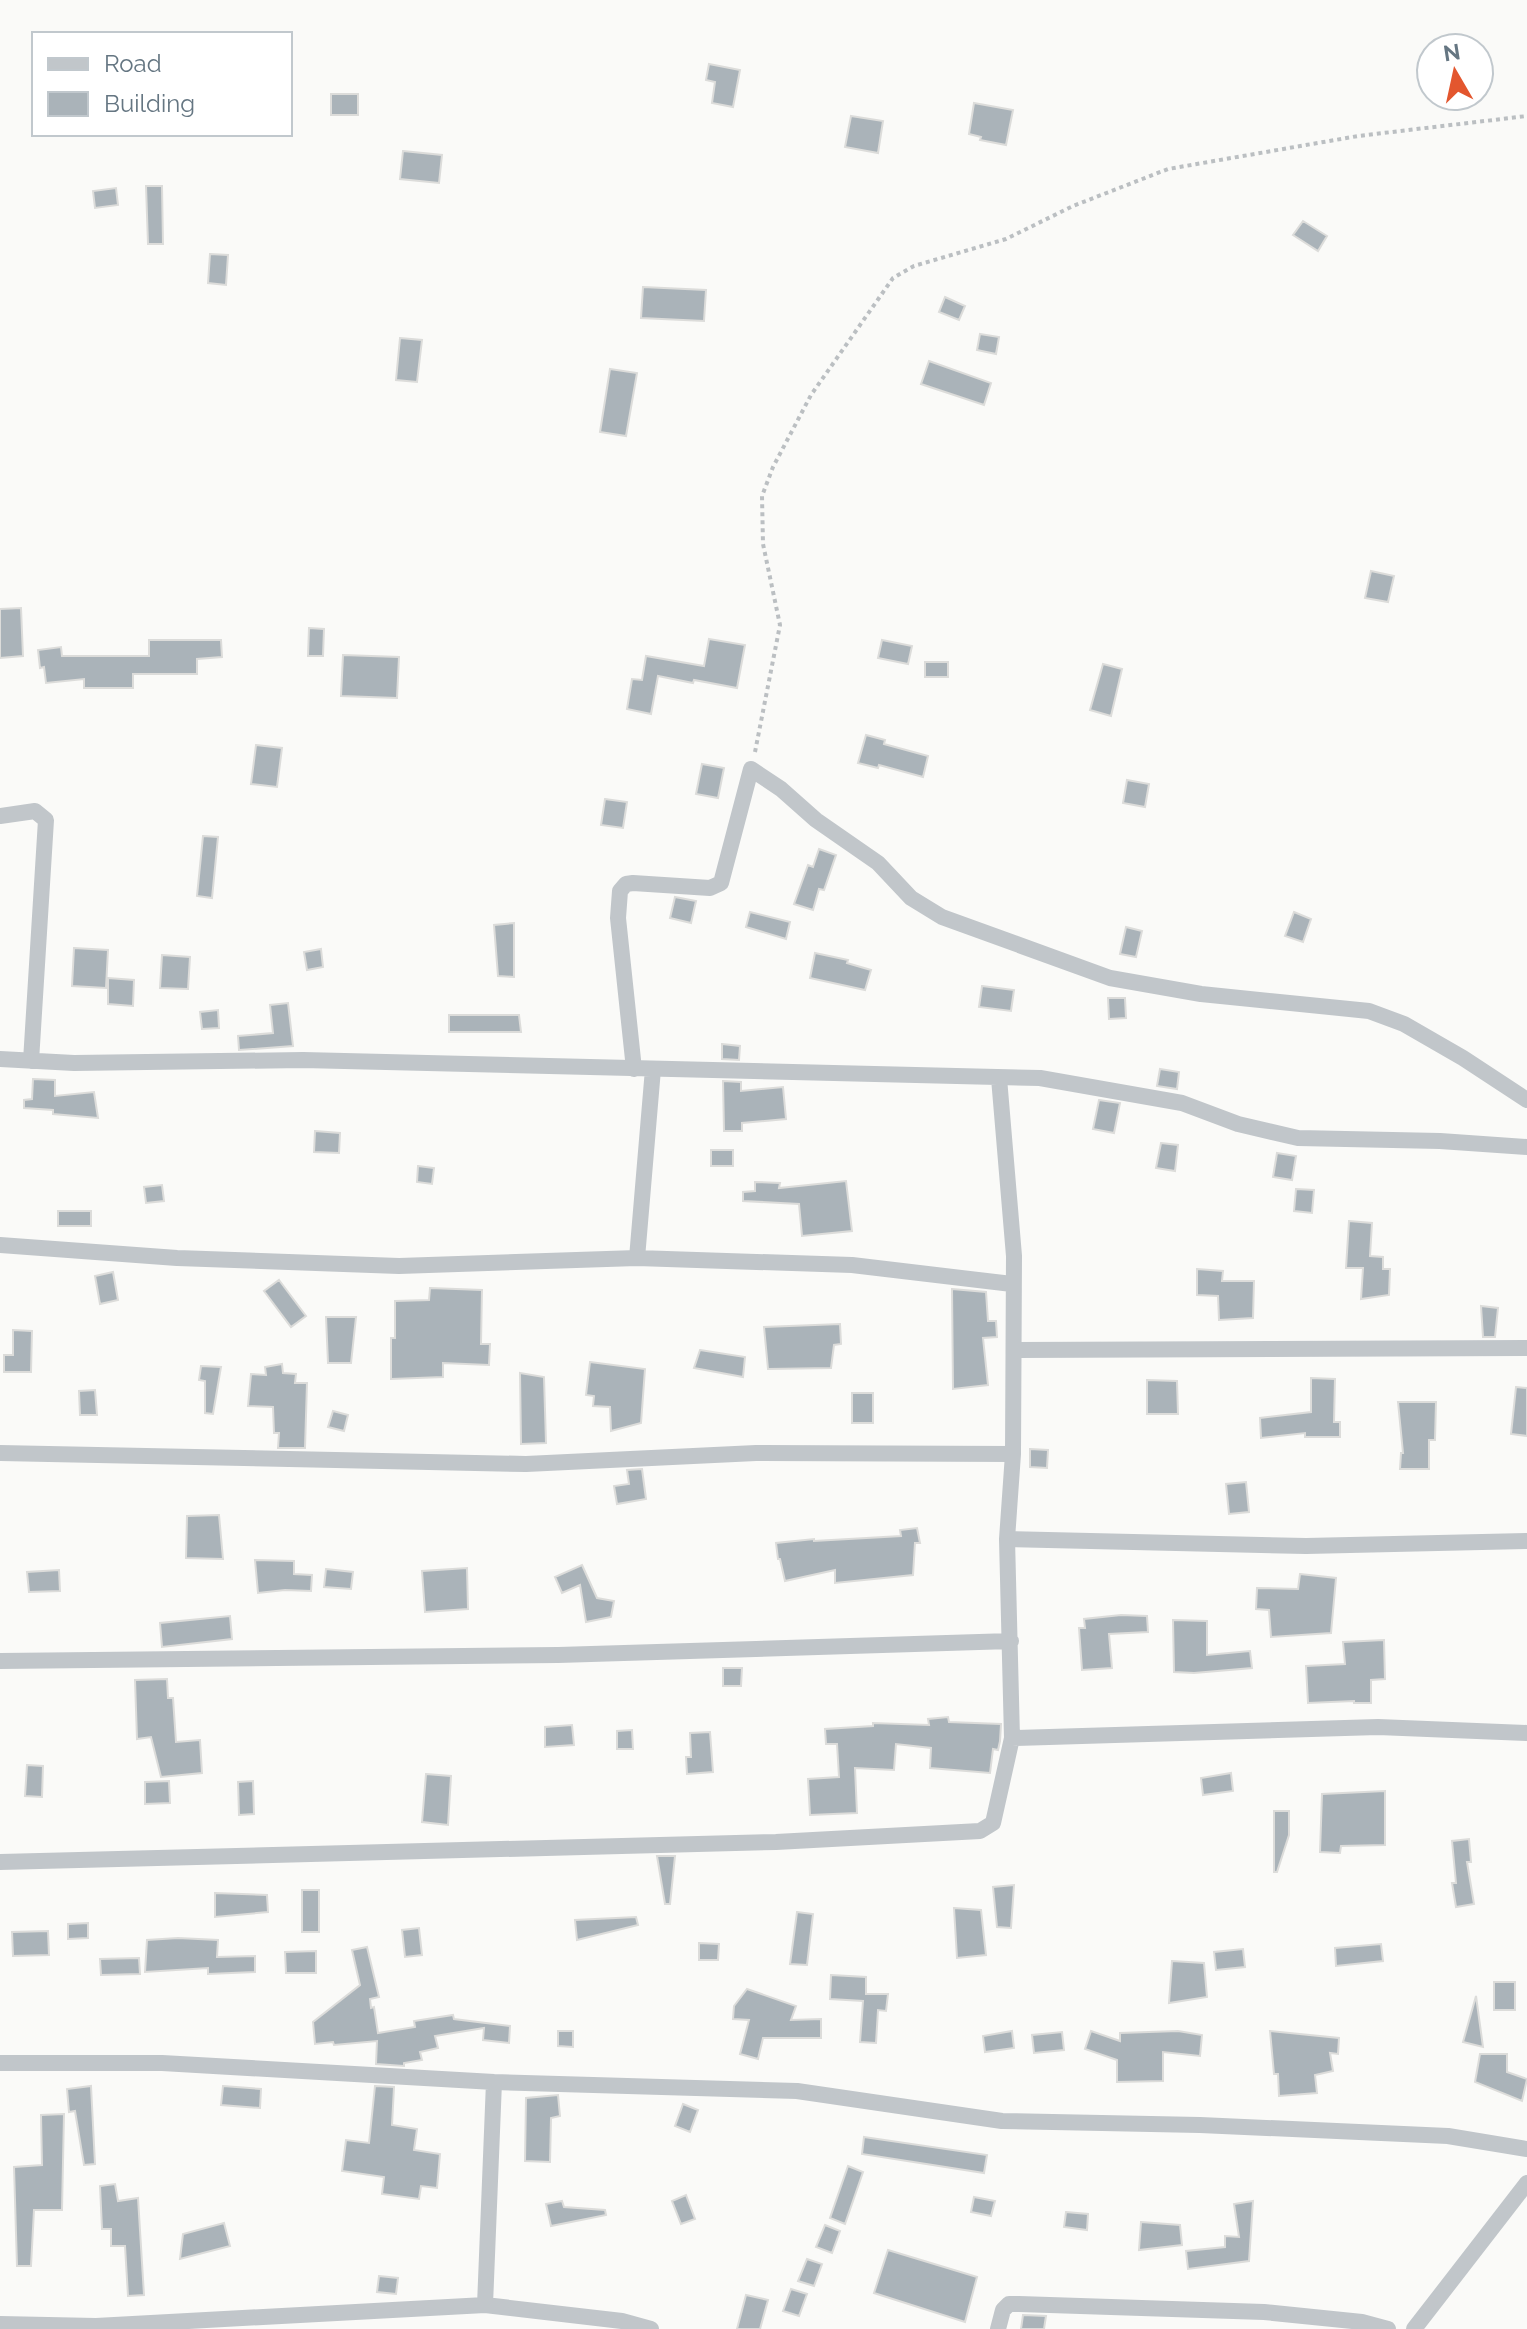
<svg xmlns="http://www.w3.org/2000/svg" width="1527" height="2329" font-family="Raleway,sans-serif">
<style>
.building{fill:#aab3b9;stroke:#dcdcda;stroke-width:2}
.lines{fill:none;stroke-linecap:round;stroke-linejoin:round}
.path{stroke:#bbbfc2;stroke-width:4;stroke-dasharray:4 4;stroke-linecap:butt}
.minor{stroke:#c1c6ca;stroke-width:16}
</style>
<rect width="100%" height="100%" fill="#fafaf8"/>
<path class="building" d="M709 64 740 70 733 107 712 103 715 82 706 80Z
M331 94H358V115H331Z
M974 103 1013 110 1006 145 980 140 981 137 969 134Z
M851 116 883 121 878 153 845 147Z
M403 151 442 155 439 183 400 179Z
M146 186H162L163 244H148Z
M116 188 118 205 95 208 93 191Z
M1303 221 1327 236 1318 251 1293 235Z
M210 254 228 255 226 285 208 283Z
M643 287 706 290 704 321 641 318Z
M945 297 965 306 959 320 939 312Z
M980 334 999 337 996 354 977 350Z
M400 338 422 340 417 382 396 380Z
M929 361 991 383 984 405 921 384Z
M610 369 637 373 626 436 600 432Z
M1371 571 1394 576 1388 602 1365 598Z
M21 608 23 656 0 658V609Z
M309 628 324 629 323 656H308Z
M709 639 745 645 737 688 694 680 693 683 658 676 651 714 627 709 632 679 642 680 646 656 704 666Z
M149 640H221L222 657 197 659V674H133V688H84V679L46 683 44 667 40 668 38 650 61 647 62 656H149Z
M882 640 912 646 908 664 878 658Z
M343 655 399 657 397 698 341 696Z
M925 662H948V677H925Z
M1103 664 1122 669 1111 716 1090 710Z
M866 735 885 740 884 744 928 756 923 777 879 765 878 768 858 763Z
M256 745 282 748 277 787 251 784Z
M702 764 724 768 718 798 696 794Z
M1127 780 1149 784 1145 807 1123 803Z
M605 799 627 802 623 828 601 825Z
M203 836 218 837 212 898 197 896Z
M819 849 836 855 824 890 819 889 813 910 794 904 808 865 813 867Z
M675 897 696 901 691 923 670 918Z
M750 912 790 922 786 939 746 927Z
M1294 912 1311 919 1303 942 1285 936Z
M514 923V977L498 976 494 925Z
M1126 927 1142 931 1136 957 1120 954Z
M74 948 108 950 106 988 72 986Z
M321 949 323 967 307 970 304 952Z
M815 953 848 960 847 963 871 970 865 990 810 978Z
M162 955 190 957 188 989 160 988Z
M108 978 134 980 133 1006 108 1004Z
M982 986 1014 990 1011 1011 979 1007Z
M1108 998H1125L1126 1018 1109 1019Z
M288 1003 293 1046 239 1050 238 1036 273 1033 270 1005Z
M218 1010 219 1028 202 1029 200 1012Z
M449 1015H519L521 1032H449Z
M722 1044 740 1046 739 1060 722 1059Z
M1160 1069 1179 1072 1177 1089 1157 1086Z
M33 1079 55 1080V1096L94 1092 98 1118 53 1114V1110L24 1108V1100L32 1099Z
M723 1081 741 1082V1091L783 1087 786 1119 742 1123V1131H724Z
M1099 1100 1120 1103 1114 1133 1093 1129Z
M315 1131 340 1133 339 1153 314 1152Z
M1161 1143 1178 1145 1175 1171 1156 1168Z
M711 1150H733V1166H711Z
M1277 1153 1296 1156 1292 1180 1273 1177Z
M418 1166 434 1168 432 1184 417 1182Z
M846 1181 852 1231 802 1236 799 1204 743 1201V1192L755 1191V1182L780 1183 779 1188Z
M162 1185 164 1201 146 1203 144 1187Z
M1296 1189 1314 1190 1312 1213 1294 1211Z
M58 1211H91V1226H58Z
M1349 1221 1372 1223 1370 1256 1383 1257V1269H1390L1389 1295 1361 1299 1363 1268H1346Z
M1197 1269 1223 1271 1222 1281H1254L1253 1318 1219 1320 1218 1296 1197 1295Z
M113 1272 118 1300 100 1304 95 1276Z
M279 1280 306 1316 291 1327 264 1291Z
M430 1288 482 1290 481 1344H490L489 1365 443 1363V1377L391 1379V1338H395V1301L429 1300Z
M952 1289 986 1292 988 1321H996L997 1337 983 1338 988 1385 953 1389Z
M1481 1306 1498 1308 1495 1337H1483Z
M326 1317H356L351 1363H328Z
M840 1324 841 1344 834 1345 831 1368 768 1369 764 1327Z
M13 1330 32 1331 31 1372H4V1355H13Z
M700 1350 745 1357 743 1377 694 1368Z
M590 1362 645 1369 641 1423 611 1431 610 1407 593 1406 594 1396 586 1395Z
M282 1364 283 1373 296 1374 295 1383H307L305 1448H278L279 1433H274L273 1407 248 1406 251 1374 266 1375 265 1367Z
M201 1366 221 1367 213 1414 205 1413V1381L199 1380Z
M520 1373 544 1377 546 1443 521 1444Z
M1311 1378 1335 1379 1334 1422H1340V1437H1305V1433L1261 1438 1260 1418 1311 1412Z
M1147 1380 1177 1381 1178 1414H1147Z
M1516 1387 1527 1388V1436L1511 1434Z
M95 1390 97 1415H80L79 1391Z
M852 1393H873V1423H852Z
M1398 1402H1436L1435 1440H1429V1469H1400L1401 1453H1403Z
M333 1411 348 1415 344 1431 328 1427Z
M1030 1449 1048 1450 1047 1468 1030 1467Z
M642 1469 646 1499 617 1504 614 1486 629 1484 627 1470Z
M1246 1482 1249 1512 1229 1514 1226 1484Z
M219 1515 223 1559 186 1558 187 1516Z
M917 1528 920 1543H915L913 1575 835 1583V1570L785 1581 780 1559H778L776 1543 814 1539V1541L901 1536 900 1530Z
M255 1560 294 1561V1574L312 1575 311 1591 285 1590 258 1593Z
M582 1565 597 1598 614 1601 611 1617 586 1622 580 1585 562 1593 555 1577Z
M467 1568 468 1609 425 1612 422 1571Z
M326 1569 353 1572 351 1589 324 1587Z
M59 1570 60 1591 29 1592 27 1572Z
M1300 1574 1336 1578 1331 1633 1271 1637 1269 1610 1256 1609 1257 1588 1298 1589Z
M1121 1615 1147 1616 1148 1632 1109 1634 1112 1668 1082 1670 1079 1628H1085L1084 1619Z
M230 1616 232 1639 162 1647 160 1623Z
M1173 1620 1207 1621V1655L1250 1651 1252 1668 1194 1673 1174 1672Z
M1384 1640 1385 1679 1371 1680V1703H1354V1701L1308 1703 1306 1666 1345 1664 1343 1642Z
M723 1668H742L741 1686H723Z
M167 1679 168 1698H173L176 1742 200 1740 202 1773 161 1777 151 1737 137 1739 135 1680Z
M948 1717 949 1722 1001 1724 1000 1741 998 1750 993 1749 990 1773 930 1768 931 1748 896 1744 894 1770 855 1768 857 1813 810 1815 808 1779 839 1777 837 1744H826L825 1729 873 1726V1723L929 1725 928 1719Z
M572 1725 574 1745 545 1747V1727Z
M632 1730 633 1749H617V1731Z
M710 1732 713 1772 687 1774 686 1757H691L690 1733Z
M27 1765 43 1766 42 1797 25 1796Z
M1231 1773 1233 1791 1203 1795 1201 1778Z
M426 1774 451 1776 448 1825 422 1822Z
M169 1781 170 1803 145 1804V1782Z
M253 1781 254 1814 239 1815 238 1782Z
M1385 1791V1845L1341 1846 1340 1853 1320 1852 1322 1794Z
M1274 1811H1289V1835L1277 1872H1274Z
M1469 1839 1471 1862H1467L1474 1904 1456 1907 1452 1883H1456L1452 1841Z
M657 1856H675L670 1904H665Z
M1014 1885 1011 1928 997 1927 993 1887Z
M302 1890H319V1932H302Z
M215 1893 267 1895 268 1912 215 1917Z
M954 1908 981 1910 986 1955 957 1958Z
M797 1912 813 1914 807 1965 790 1964Z
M636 1917 638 1925 577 1940 575 1920Z
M88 1923V1938L68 1939V1924Z
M419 1928 422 1955 405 1957 402 1930Z
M48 1931 49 1955 13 1956 12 1932Z
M178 1938 218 1940 217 1957 255 1956V1972L208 1974V1968L145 1972 147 1940Z
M699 1943 719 1944 718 1960H699Z
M1381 1944 1383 1961 1336 1966 1335 1948Z
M367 1947 379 1997 370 1999 371 2008 374 2007 378 2033 415 2027 414 2021 453 2015 454 2019 510 2026 509 2043 483 2040 484 2028 435 2036 438 2048 420 2052 422 2060 404 2063V2066L376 2064 377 2041 334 2045 333 2042 315 2044 313 2022 360 1985 352 1950Z
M1243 1949 1245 1967 1216 1970 1214 1952Z
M316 1951V1973H286L285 1952Z
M139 1958 140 1974 101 1975 100 1959Z
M1172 1961 1204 1963 1207 1997 1169 2003Z
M831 1975 866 1977V1994H888L886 2011 878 2010 876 2043 860 2042 863 2001 830 1999Z
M1494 1982H1515V2010H1494Z
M747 1989 796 2006 791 2020 821 2019V2038H763L758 2059 740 2054 749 2020 733 2019 734 2006Z
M1476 1996 1483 2047 1463 2042Z
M558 2031H573V2047L558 2046Z
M1012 2031 1014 2048 985 2052 983 2036Z
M1091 2031 1120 2041V2033L1178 2031 1202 2035 1200 2056 1163 2052V2081L1117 2082V2060L1085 2049Z
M1270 2031 1339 2038 1338 2054 1330 2053 1333 2071 1315 2075 1317 2093 1279 2096 1278 2074H1274Z
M1062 2032 1064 2050 1034 2053 1032 2035Z
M1480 2054H1507V2072L1527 2079 1522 2101 1475 2082Z
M91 2086 95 2164 84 2165 75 2111 69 2112 67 2089Z
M223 2086 261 2089 260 2108 221 2105Z
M375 2086 394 2087 392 2125 417 2129 414 2150 440 2154 437 2188 421 2186 419 2199 382 2194 384 2177 342 2171 346 2140 369 2143Z
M558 2095 560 2116 551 2118 550 2162 525 2161 526 2098Z
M683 2104 698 2110 690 2132 675 2126Z
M64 2114 62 2210H34L31 2266H17L14 2167 42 2165 41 2115Z
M864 2137 987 2155 984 2173 862 2154Z
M848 2166 863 2172 845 2224 830 2218Z
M115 2184 118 2201 138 2198 144 2295 128 2296 125 2246H111V2229H102L100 2186Z
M686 2195 695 2219 681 2224 672 2201Z
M974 2197 995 2201 991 2216 971 2212Z
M562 2201 564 2207 605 2210 606 2215 551 2226 546 2204Z
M1253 2201 1249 2261 1188 2269 1186 2251 1225 2247V2236L1239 2237 1234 2204Z
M1066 2212 1088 2214 1087 2230 1064 2227Z
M1141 2222 1180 2225 1182 2245 1139 2250Z
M224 2223 230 2246 180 2259 183 2234Z
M825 2225 840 2231 832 2253 816 2247Z
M888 2250 977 2277 965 2322 874 2293Z
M807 2259 822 2264 814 2286 798 2281Z
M379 2276 398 2278 396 2294 377 2292Z
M791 2289 807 2294 799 2316 783 2311Z
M746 2295 768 2300 760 2329H737Z
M1023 2315 1046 2316 1044 2329H1021Z"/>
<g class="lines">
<path class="path" d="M755 752 780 625 763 544 762 496 773 467 811 395 893 278 914 266 1006 239 1073 206 1168 169 1358 136 1527 116"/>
<path class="minor" d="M0 816 35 811 46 820 31 1061
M0 1059 74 1063 303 1060 1040 1078 1182 1103 1238 1124 1298 1138 1440 1141 1527 1147
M634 1069 618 918 620 891 626 884 633 883 710 888 721 883 751 769 781 789 816 820 878 863 911 898 942 917 1110 978 1201 994 1369 1011 1404 1024 1463 1058 1527 1100
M0 1245 177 1258 399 1266 637 1258 852 1265 1012 1284
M637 1258 653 1069
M1014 1350 1527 1348
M0 1453 526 1464 756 1453 1013 1454
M1007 1539 1306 1546 1527 1541
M0 1661 558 1655 1011 1641
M1012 1738 1378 1727 1527 1733
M0 1862 776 1842 980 1831 993 1823 1012 1738 1007 1539 1013 1454 1014 1256 999 1078
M0 2063H162L494 2082 797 2091 1002 2121 1200 2125 1448 2136 1527 2149
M485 2305 494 2082
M0 2324 96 2326 485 2305 622 2321 651 2329
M998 2329 1003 2310 1009 2304H1019L1264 2312 1362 2322 1388 2329
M1414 2329 1527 2183"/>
</g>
<rect x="32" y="32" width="260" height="104" fill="#ffffff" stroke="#c1c8cd" stroke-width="2"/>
<rect x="48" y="58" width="40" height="12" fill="#c1c6ca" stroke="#c1c8cd" stroke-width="2"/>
<text x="104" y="72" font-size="24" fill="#657682">Road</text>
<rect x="48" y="92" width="40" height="24" fill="#aab3b9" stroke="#c1c8cd" stroke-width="2"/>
<text x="104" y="112" font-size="24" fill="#657682">Building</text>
<g transform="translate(1455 72) rotate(351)"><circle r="38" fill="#ffffff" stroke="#c1c8cd" stroke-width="2"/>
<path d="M0-6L14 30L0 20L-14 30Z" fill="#e3562e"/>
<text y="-12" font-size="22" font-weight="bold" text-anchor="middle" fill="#657682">N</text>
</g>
</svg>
